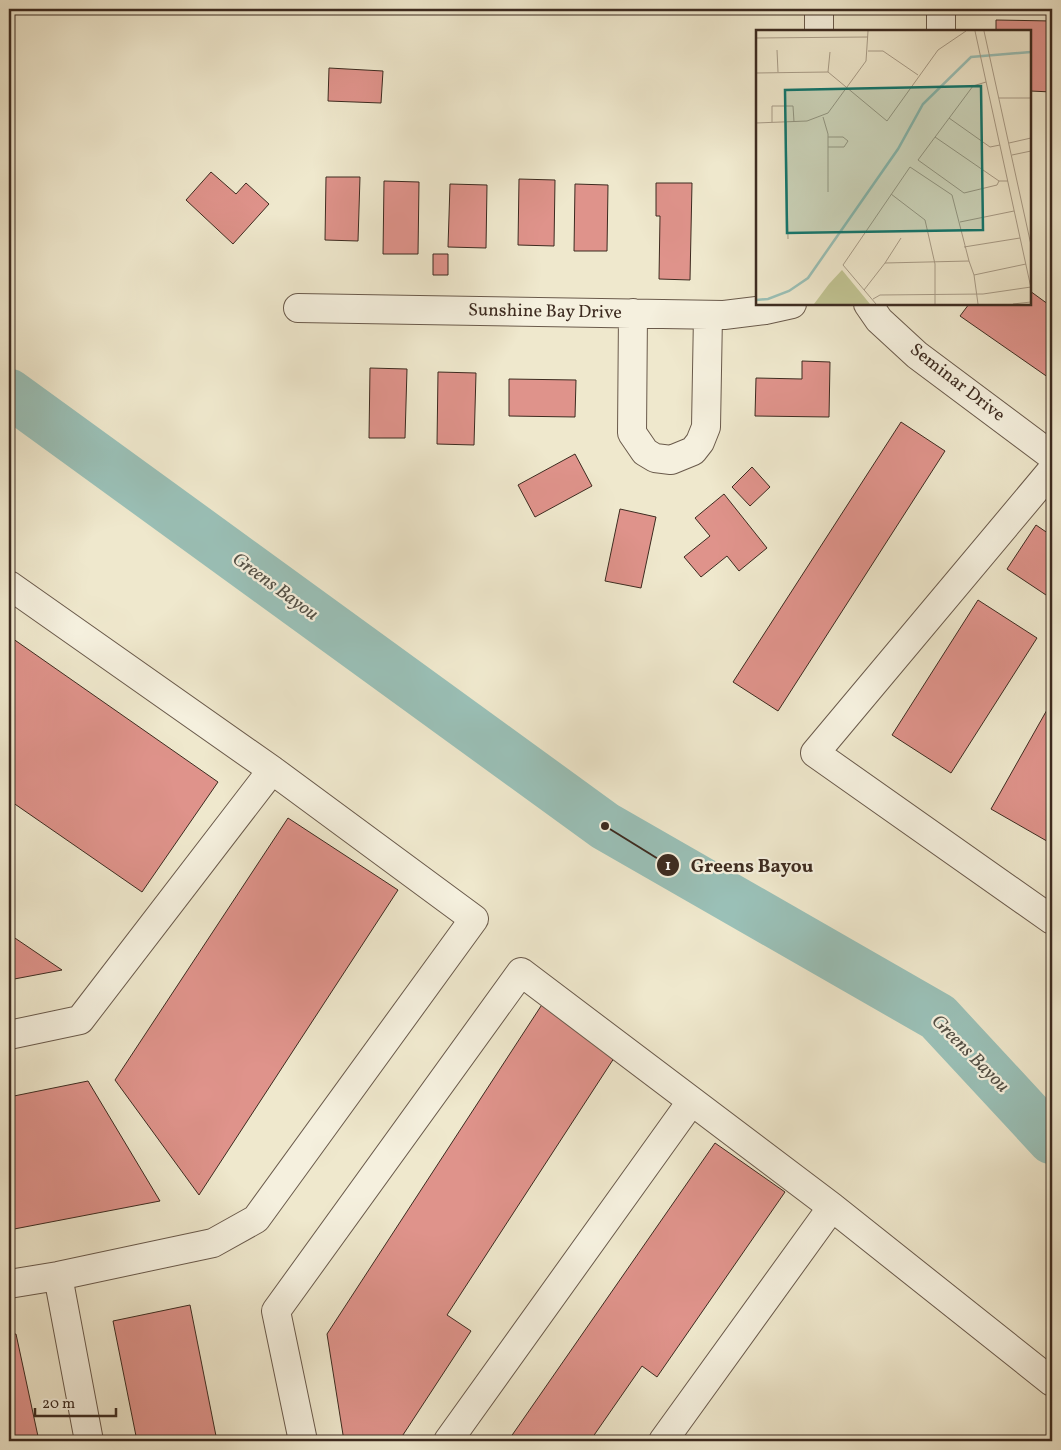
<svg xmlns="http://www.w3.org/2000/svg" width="1061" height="1450" font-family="Vollkorn,serif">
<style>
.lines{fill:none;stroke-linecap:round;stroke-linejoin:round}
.river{stroke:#9ac0b7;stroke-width:49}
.building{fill:#df938b;stroke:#3d2b20}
.minor-casing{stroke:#6a5a4b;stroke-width:30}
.minor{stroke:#f5f0de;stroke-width:28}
.labels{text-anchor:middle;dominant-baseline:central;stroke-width:4.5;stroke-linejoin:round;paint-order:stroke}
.street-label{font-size:18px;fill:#3d2b20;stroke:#f5f0de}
.water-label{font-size:19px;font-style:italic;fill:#545046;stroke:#f5f0de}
.inset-river{fill:none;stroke:#9ac0b7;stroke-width:2.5}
.inset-road{fill:none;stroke:#a89c88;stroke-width:1}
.view{fill:#0f766e;fill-opacity:0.15;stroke:#0f766e;stroke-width:2.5}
.inset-edge{fill:none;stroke:#3d2b20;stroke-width:2.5}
.leader{fill:none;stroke:#3d2b20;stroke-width:2}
.callout-dot{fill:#3d2b20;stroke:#f5f0de;stroke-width:2}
.mark-label{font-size:15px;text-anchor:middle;font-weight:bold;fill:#fff}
.callout-label{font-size:19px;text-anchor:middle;font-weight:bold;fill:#3d2b20;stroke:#f5f0de;stroke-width:4.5;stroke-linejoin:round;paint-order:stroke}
</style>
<rect width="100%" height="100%" fill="#efe8cd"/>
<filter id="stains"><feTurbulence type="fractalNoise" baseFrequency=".004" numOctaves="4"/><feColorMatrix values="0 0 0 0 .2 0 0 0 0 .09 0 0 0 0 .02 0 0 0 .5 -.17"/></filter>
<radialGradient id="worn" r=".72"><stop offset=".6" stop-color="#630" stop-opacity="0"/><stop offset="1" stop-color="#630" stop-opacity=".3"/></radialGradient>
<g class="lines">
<path class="river" d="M9 393 605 826 938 1017 1052 1140"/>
</g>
<path class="building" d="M996 20 1052 21V92L1030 91V31H996Z
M329 68 383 71 381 103 328 101Z
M211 172 236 194 246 183 269 204 233 244 186 200Z
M326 177H360L358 241 325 240Z
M519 179 555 180 554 246 518 245Z
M384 181 419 182 418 254H383Z
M656 183H692L690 280 659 279 660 216H656Z
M450 184 487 185 486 248 448 247Z
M575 184 608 185 607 251H574Z
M433 254H448V275H433Z
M1030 291 1052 307V380L960 316 969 304H1030Z
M802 361 830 362 829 417 755 416 756 378 802 379Z
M370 368 407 369 405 438H369Z
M438 372 476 373 474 445 437 444Z
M509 379 576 380 575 417 509 416Z
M901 422 945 451 778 711 733 682Z
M575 454 592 486 535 517 518 485Z
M752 467 770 487 750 506 732 487Z
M724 494 767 548 739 571 727 556 701 577 684 557 710 536 695 518Z
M620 509 656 517 641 588 605 581Z
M1036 525 1052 536V599L1007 569Z
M978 600 1037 638 951 773 892 735Z
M9 636 218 782 142 892 9 800Z
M1052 701V844L991 809Z
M288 818 398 890 199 1195 115 1080Z
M9 934 62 970 9 980Z
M543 1003 618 1052 447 1315 471 1331 399 1441H344L327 1334Z
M88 1081 160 1201 9 1230V1097Z
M715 1143 785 1192 657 1377 642 1366 590 1441H508Z
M190 1305 217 1441H137L113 1321Z
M16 1334 39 1441H9V1335Z"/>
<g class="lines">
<g class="minor-casing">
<path id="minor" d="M819 9V31
M941 9V31
M868 304 879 320 917 355 1052 456
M298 308 724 315 765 310 792 304
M633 313 632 433 645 452 655 458 671 460 693 451 700 442 706 427 708 315
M1052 470 815 753 1052 920
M9 585 272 770 474 919 256 1219 213 1243 58 1276 9 1284
M9 1035 80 1020 272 770
M58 1276 89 1441
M303 1441 276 1311 521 972 832 1207 1052 1382
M448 1441 691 1102
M663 1441 832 1207"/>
</g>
<use href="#minor" class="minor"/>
</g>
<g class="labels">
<g class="street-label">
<text transform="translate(545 312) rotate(1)">Sunshine Bay Drive</text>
<text transform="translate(957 383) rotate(38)">Seminar Drive</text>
</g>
<g class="water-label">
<text transform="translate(275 587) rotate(36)">Greens Bayou</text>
<text transform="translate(970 1054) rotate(45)">Greens Bayou</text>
</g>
</g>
<g transform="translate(756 30)">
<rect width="275" height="275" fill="#efe8cd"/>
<path d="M86 240 114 274H58L73 254Z" fill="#c1c493"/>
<path class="inset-river" d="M0 270 12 269 33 261 52 248 142 119 167 74 215 27 275 22"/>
<path class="inset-road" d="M219 1 275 258M228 1 275 215M0 8 112 7M21 20 22 42M112 21H127L162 45M72 42 74 22M0 43 72 42 131 91 182 20 210 1M230 52 217 56 162 130 208 163 241 155 243 151M243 68H275M67 87 72 104V162M193 88 234 117 244 115M16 92V76H37L38 92M30 92 32 209M0 93 51 91 72 83 110 31 112 1M179 107 243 151H252M253 113 275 108M72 117H88L92 111 87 107H72M256 125 275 121M135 164 169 190 179 234V274M204 192 258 181M208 217 264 208M129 233 145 208M218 245 270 234M108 260 129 233 213 231 218 245 222 274M117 269 124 265 227 264 275 257M120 274 87 235 154 137 196 165 213 231M257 274 275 272"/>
<path class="view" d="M225 56 227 200 31 203 29 60Z"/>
<rect width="275" height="275" class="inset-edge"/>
</g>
<path class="leader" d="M605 826L668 865"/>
<g class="callout-dot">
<circle cx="605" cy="826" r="5"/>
<circle cx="668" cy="865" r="12"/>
</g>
<g class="mark-label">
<text x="668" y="870">1</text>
</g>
<g class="callout-label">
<text x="752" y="872">Greens Bayou</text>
</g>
<rect width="1061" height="1450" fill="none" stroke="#efe8cd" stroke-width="30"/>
<rect x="10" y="10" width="1041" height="1430" fill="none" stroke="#3d2b20" stroke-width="2.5"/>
<rect x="15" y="15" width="1031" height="1420" fill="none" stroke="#3d2b20"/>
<path d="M35 1408v8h81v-8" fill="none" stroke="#3d2b20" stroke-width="2.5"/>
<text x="42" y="1408" font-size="15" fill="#3d2b20" stroke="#f5f0de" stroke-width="4" paint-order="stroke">20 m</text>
<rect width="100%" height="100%" filter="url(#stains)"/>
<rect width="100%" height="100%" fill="url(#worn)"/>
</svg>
